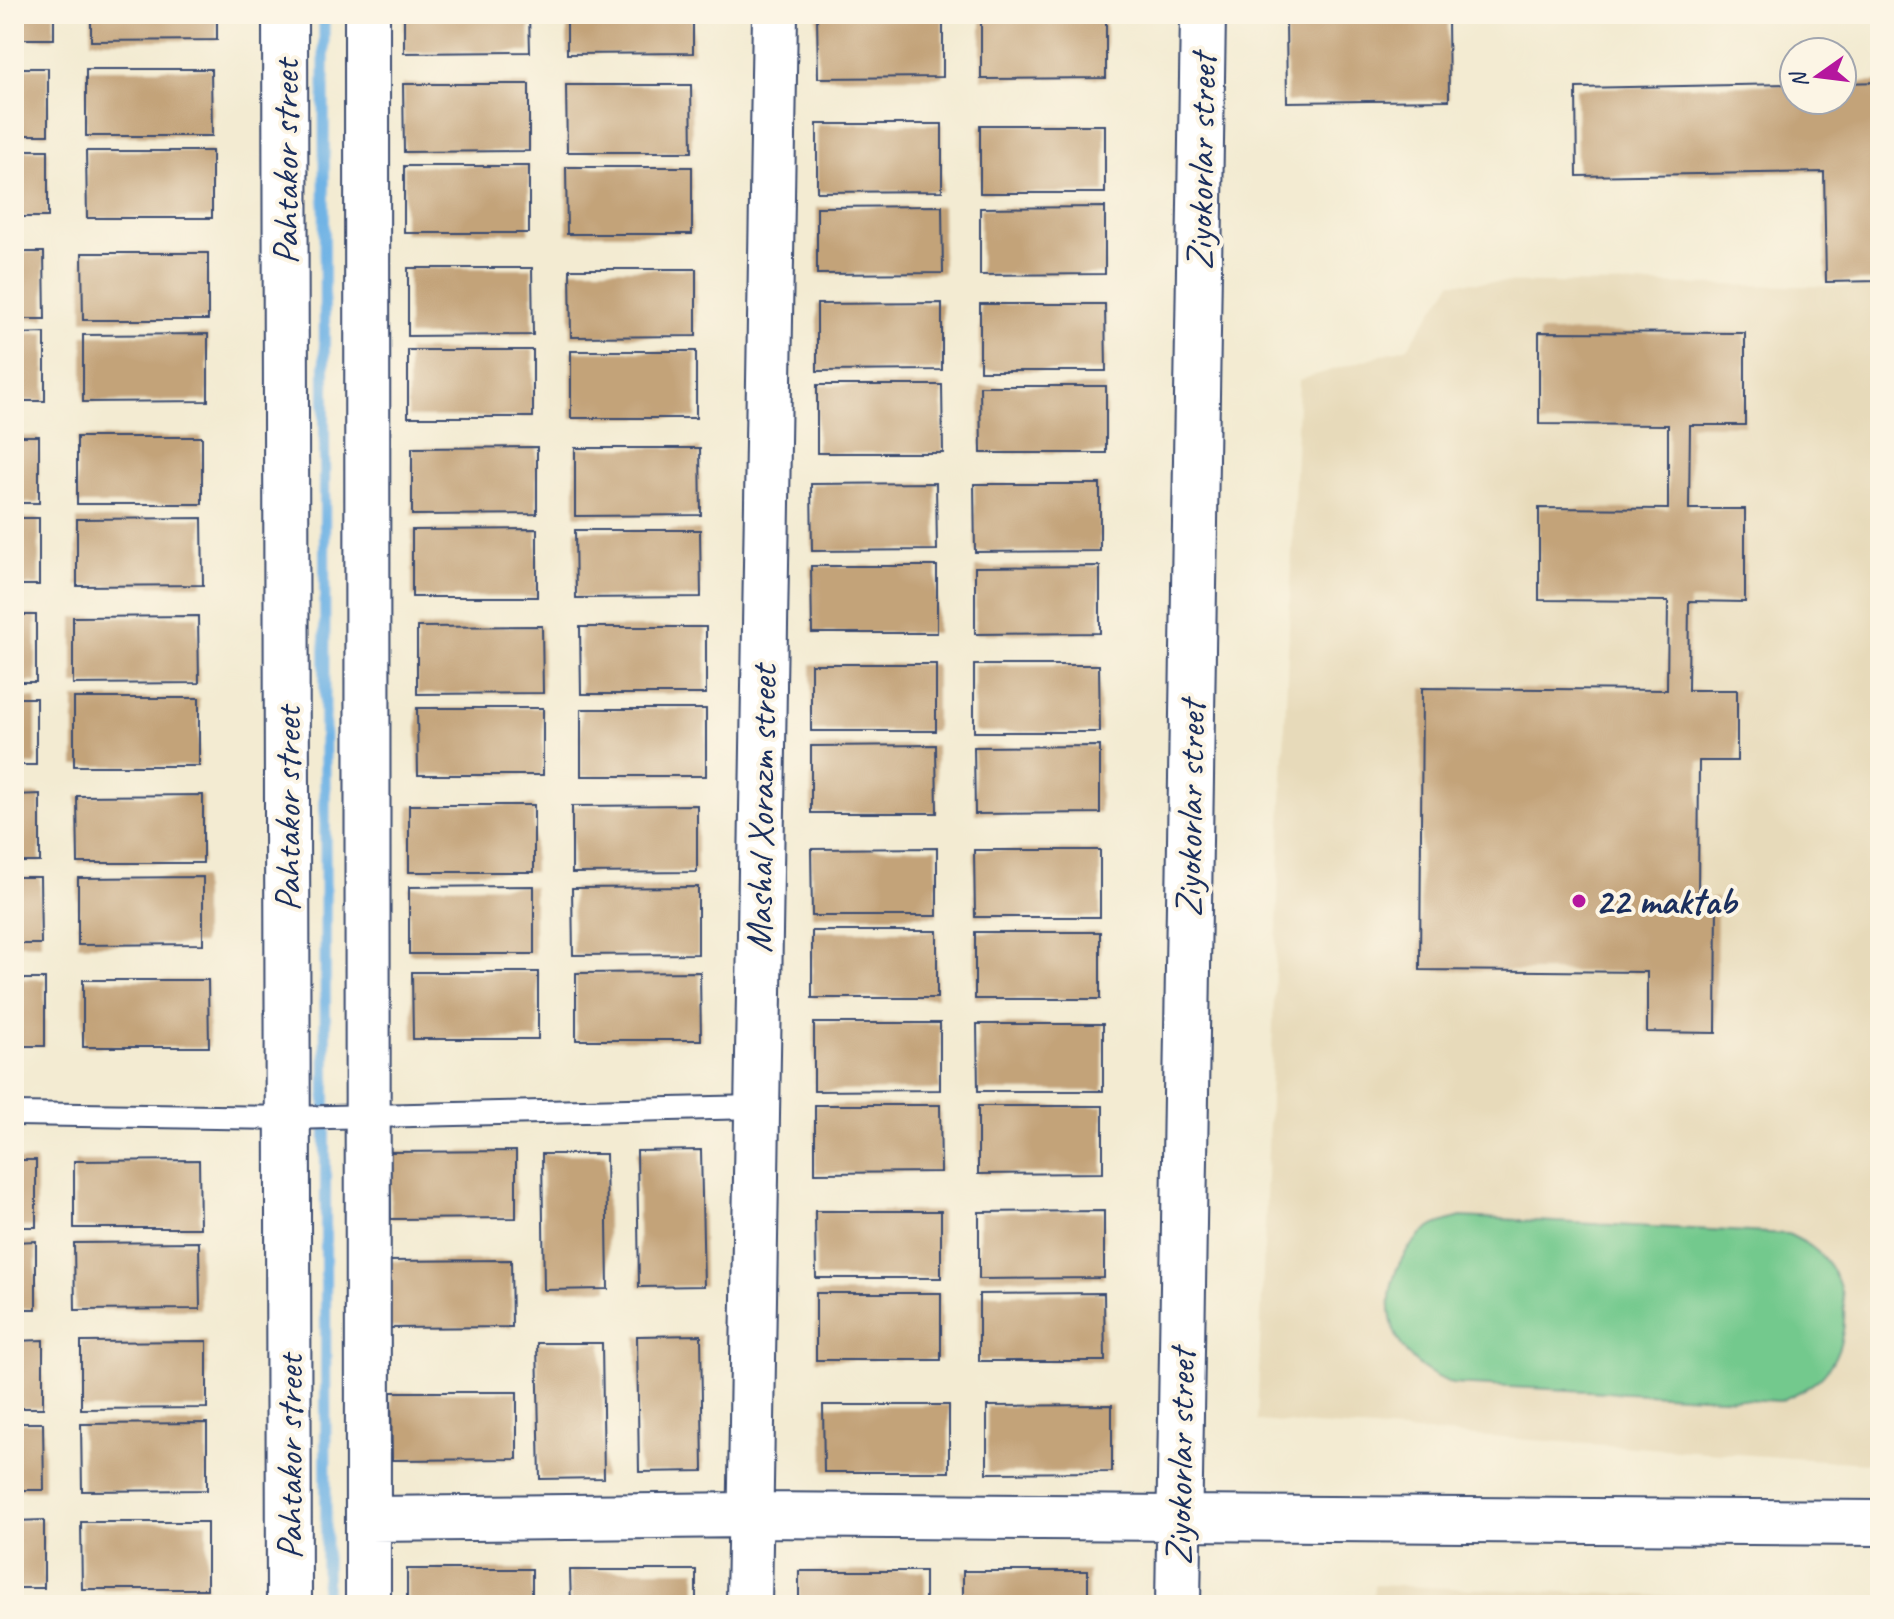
<svg xmlns="http://www.w3.org/2000/svg" width="1894" height="1619" font-family="Caveat,sans-serif">
<style>
.built{fill:#e7daba}
.green{fill:#73c98d;stroke:#477c76;stroke-width:2}
.lines{fill:none;stroke-linecap:round;stroke-linejoin:round}
.stream{stroke:#70b3e5;stroke-width:11}
.building{fill:#c3a379}
.lane-casing{stroke:#3b4b6f;stroke-width:26}
.street-casing{stroke:#3b4b6f;stroke-width:48}
.lane{stroke:#fff;stroke-width:22}
.street{stroke:#fff;stroke-width:44}
.poi-dot{fill:#b5179e;stroke:#fcf5e5;stroke-width:3}
.labels{text-anchor:middle;dominant-baseline:central;stroke-width:8;stroke-linejoin:round;paint-order:stroke}
.street-label{font-size:38px;fill:#1b2f5e;stroke:#fcf5e5}
.poi-label{font-size:38px;font-weight:bold;fill:#1b2f5e;stroke:#fcf5e5;text-anchor:start}
</style>
<rect width="100%" height="100%" fill="#fcf5e5"/>
<filter id="ink" filterUnits="userSpaceOnUse"><feTurbulence type="fractalNoise" baseFrequency=".0125" numOctaves="2"/><feDisplacementMap in="SourceGraphic" scale="16" xChannelSelector="R" yChannelSelector="G"/><feConvolveMatrix kernelMatrix="1 2 1 2 8 2 1 2 1" color-interpolation-filters="sRGB"/></filter>
<filter id="wash" filterUnits="userSpaceOnUse"><feTurbulence type="fractalNoise" baseFrequency=".006" numOctaves="4" result="noise"/><feDisplacementMap in="SourceGraphic" scale="32" xChannelSelector="R" yChannelSelector="G"/><feGaussianBlur stdDeviation="1.8" result="paint"/><feColorMatrix in="noise" values="0 0 0 0 0 0 0 0 0 0 0 0 0 0 0 0 0 1.4 0 .05"/><feComposite in="paint" operator="in"/></filter>
<g filter="url(#wash)">
<rect width="100%" height="100%" fill="#f3ebd2"/>
<path class="built" d="M1452 282 1880 287V1464L1257 1421 1299 380 1408 347Z
M1374 1585 1880 1604V1605H1373Z"/>
<path class="green" d="M1461 1217 1788 1234C1796 1238 1804 1242 1810 1246 1850 1274 1854 1333 1827 1370 1815 1386 1797 1393 1780 1401L1452 1384C1435 1376 1419 1368 1406 1352 1375 1312 1391 1253 1432 1227 1440 1222 1451 1220 1461 1217Z"/>
<g class="lines">
<path class="stream" d="M324 14 326 1605"/>
</g>
<g id="blocks">
<path class="building" d="M14 14H54V39H14Z
M91 14H217V40L91 41Z
M404 14H529L530 52 404 53Z
M567 14H693V53L567 54Z
M817 14H943V77L818 78Z
M981 14H1106V78L981 79Z
M1448 19 1449 100 1287 102 1286 20Z
M14 68H48V135H14Z
M86 69H211L212 136H86Z
M1880 82V281L1826 282 1824 172 1577 176 1576 88 1794 84V100H1842V83Z
M403 84H529V151L404 152Z
M566 85H691L692 152H567Z
M817 124H942V191L817 192Z
M980 125H1105V193H980Z
M14 150H48V217H14Z
M86 151H212V218H87Z
M404 166H529V233H404Z
M566 167H692V234H567Z
M942 206 943 273 817 274V207Z
M1105 207V274L980 275V208Z
M14 252H44L45 319H14Z
M82 253H208V320H83Z
M408 268H532L533 335 408 336Z
M570 269H696V336L571 337Z
M942 303V370L817 371V304Z
M980 304H1105L1106 371H980Z
M1539 332 1745 333V425H1690L1689 509H1745V602L1689 601 1688 690H1737V761H1699L1698 898H1717L1716 1033 1647 1032V972L1420 970 1422 688 1667 690 1668 601 1539 600V508L1668 509V425L1539 424Z
M45 333V401H14V334Z
M208 334V401L83 402V335Z
M408 350H533V417H408Z
M571 351H696V418H571Z
M817 385H942L943 453H817Z
M980 386H1106V453H981Z
M14 436H39V503H14Z
M77 437H202V504H77Z
M537 447V514L412 515V448Z
M575 448H700L701 515 575 516Z
M936 483 937 550 812 551 811 484Z
M974 484H1100V551L975 552Z
M14 518H39V585H14Z
M202 518 203 585 77 586V519Z
M537 529V597H412V530Z
M575 530H700L701 597 576 598Z
M811 566H937V633H812Z
M1100 566V633L975 634V567Z
M14 615H36V682H14Z
M198 616 199 683 73 684V617Z
M542 626 543 693 417 694V627Z
M580 627H706V694H581Z
M811 664H936V731H811Z
M974 665H1099L1100 732H974Z
M14 698H36V765H14Z
M74 698H199V766H74Z
M417 708H543V775H418Z
M581 709H706V776H581Z
M936 745 937 813H811V746Z
M1100 746V813L975 814 974 747Z
M40 794V862H14V795Z
M203 795V863H78L77 796Z
M409 805H534V872H409Z
M697 805V872L572 873V806Z
M937 848V916H812L811 849Z
M974 850H1100V917H975Z
M14 877H40L41 944H14Z
M203 877V944L78 945V878Z
M534 886V954H409V887Z
M698 887V954L573 955 572 888Z
M812 931H937V998H812Z
M975 932H1100V999H975Z
M412 972H538V1039H413Z
M700 972 701 1040H576V973Z
M14 979H45V1046H14Z
M83 980H208L209 1047H83Z
M814 1023H940V1090L814 1091Z
M977 1024H1103V1091H978Z
M815 1105H940L941 1172 815 1173Z
M978 1106H1103V1173L978 1174Z
M701 1150 704 1286 639 1287 637 1151Z
M516 1151V1218L391 1219 390 1152Z
M542 1154H606L608 1289 544 1290Z
M14 1160H36V1227H14Z
M199 1160 200 1228H74V1161Z
M815 1211H941V1278H816Z
M1104 1211V1278L979 1279V1212Z
M36 1241V1309H14V1242Z
M199 1242 200 1309 75 1310 74 1243Z
M511 1260 512 1327 386 1328V1261Z
M816 1293H941V1360H816Z
M1104 1293 1105 1361H979V1294Z
M701 1335 703 1471 639 1472 637 1336Z
M43 1340V1408H14V1341Z
M207 1341V1408L81 1409V1342Z
M537 1343H602L604 1478 540 1479Z
M391 1392H517V1459L392 1460Z
M823 1405H949V1472H824Z
M1112 1405V1472L987 1473V1406Z
M14 1423H43L44 1490H14Z
M207 1423V1490L82 1491 81 1424Z
M44 1520V1588H14V1521Z
M81 1522H207V1589H82Z
M407 1569H532V1605H407Z
M570 1570H696V1605H571Z
M799 1571H925V1605H799Z
M963 1571H1088V1605H963Z"/>
</g>
</g>
<g filter="url(#ink)">
<use href="#blocks" fill-opacity="0" stroke="#3b4b6f" stroke-width="2"/>
<g class="lines">
<g class="lane-casing">
<path id="lane" d="M14 1114 288 1118 756 1107"/>
</g>
<g class="street-casing">
<path id="street" d="M285 14 289 1605
M367 14 368 1605
M369 1519 749 1515 1880 1523
M749 1605 775 14
M1178 1605 1203 14"/>
</g>
<use href="#lane" class="lane"/>
<use href="#street" class="street"/>
</g>
</g>
<circle class="poi-dot" cx="1579" cy="901" r="8"/>
<g class="labels">
<g class="street-label">
<text transform="translate(285 162) rotate(-90)">Pahtakor street</text>
<text transform="translate(1201 162) rotate(-89)">Ziyokorlar street</text>
<text transform="translate(287 809) rotate(-90)">Pahtakor street</text>
<text transform="translate(761 809) rotate(-89)">Mashal Xorazm street</text>
<text transform="translate(1190 809) rotate(-89)">Ziyokorlar street</text>
<text transform="translate(289 1457) rotate(-90)">Pahtakor street</text>
<text transform="translate(1180 1457) rotate(-89)">Ziyokorlar street</text>
</g>
<g class="poi-label">
<text x="1595" y="901">22 maktab</text>
</g>
</g>
<rect width="1894" height="1619" fill="none" stroke="#fcf5e5" stroke-width="48"/>
<g transform="translate(1818 76) rotate(256)"><circle r="38" fill="#fcf5e5" stroke="#a2a6af" stroke-width="2"/>
<path d="M0-6L14 30L0 20L-14 30Z" fill="#b5179e"/>
<text y="-12" font-size="22" font-weight="bold" text-anchor="middle" fill="#1b2f5e">N</text>
</g>
</svg>
